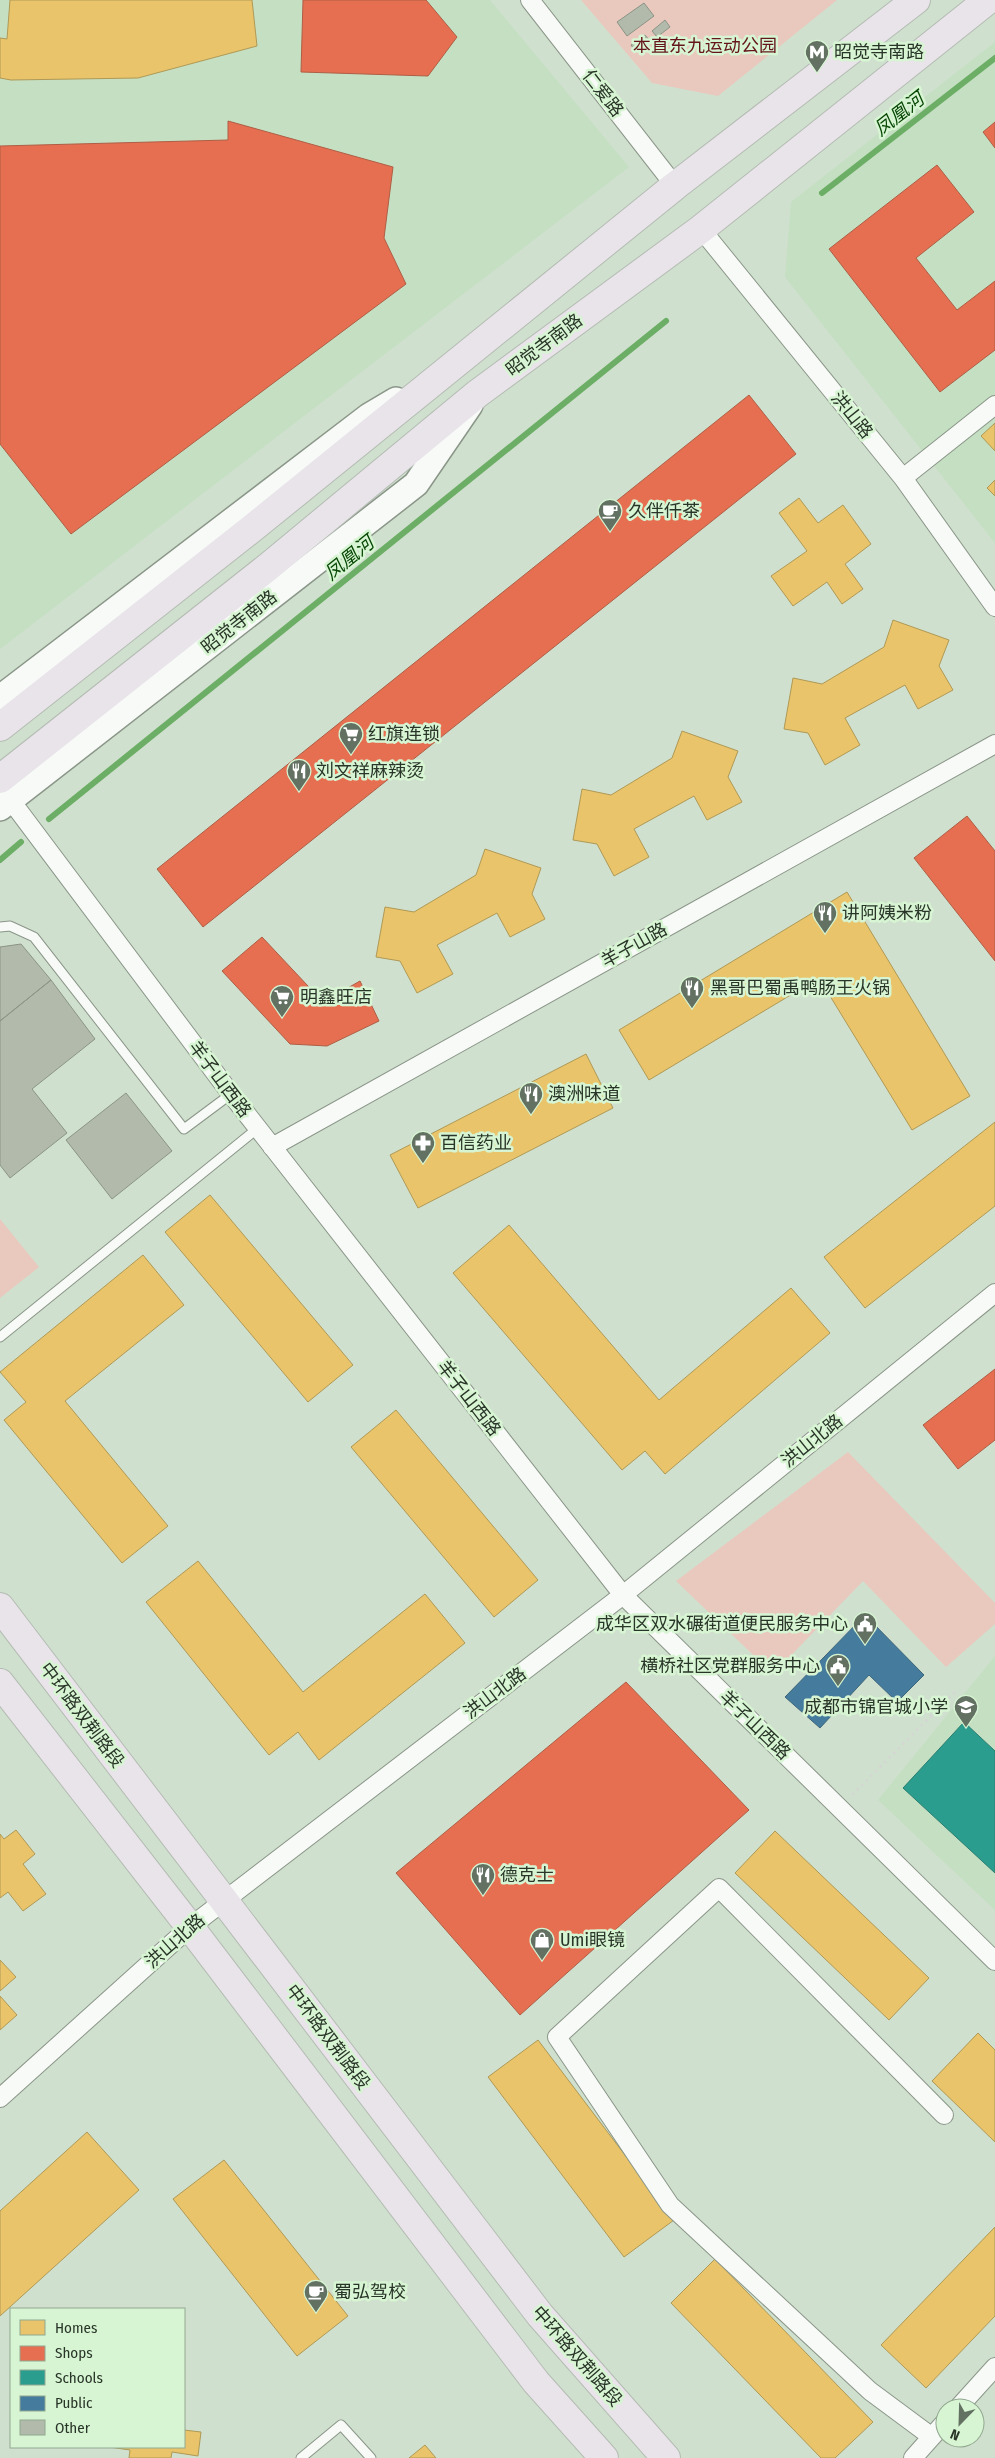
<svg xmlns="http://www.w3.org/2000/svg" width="995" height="2458" font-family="'Fira Sans Condensed','Noto Sans SC',sans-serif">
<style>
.built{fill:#c4dfc1}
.green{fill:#e9c8be}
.homes{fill:#e9c46a;stroke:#af9956}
.shops{fill:#e76f51;stroke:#ae5e45}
.schools{fill:#2a9d8f;stroke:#2a7e70}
.public{fill:#457b9d;stroke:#3d667a}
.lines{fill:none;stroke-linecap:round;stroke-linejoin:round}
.stream{stroke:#6cae66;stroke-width:6}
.building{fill:#b1baab;stroke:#8b9485}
.lane-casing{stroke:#8a9688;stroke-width:11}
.street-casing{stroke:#8a9688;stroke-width:20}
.secondary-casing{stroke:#8a9688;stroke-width:28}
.primary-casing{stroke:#b4bcb3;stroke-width:30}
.path{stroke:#d3d8d2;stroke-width:3;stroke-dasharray:2.5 4;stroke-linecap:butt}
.lane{stroke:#f8faf8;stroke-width:9}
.street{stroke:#f8faf8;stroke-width:18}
.secondary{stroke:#f8faf8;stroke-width:25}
.primary{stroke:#e8e4e9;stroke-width:28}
.labels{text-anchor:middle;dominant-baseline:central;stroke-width:5;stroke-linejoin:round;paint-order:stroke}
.park-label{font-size:18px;fill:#64141a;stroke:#d7f5d3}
.poi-label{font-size:18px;fill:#293528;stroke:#d7f5d3;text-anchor:start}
.street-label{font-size:18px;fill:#293528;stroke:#d7f5d3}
.water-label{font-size:19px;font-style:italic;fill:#084705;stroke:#d7f5d3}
</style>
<rect width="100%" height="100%" fill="#d0e0ce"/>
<path class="built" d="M0 0H490L629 167 0 649Z
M995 42V543L785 277 791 202Z
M995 1656V1910L878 1800Z"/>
<path class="green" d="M581 0H837L718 96 652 83Z
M0 1219 39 1267 0 1298Z
M848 1452 995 1603V1624L946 1667 863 1581 773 1674 676 1581Z"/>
<path class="homes" d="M10 0H252L257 46 138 78 11 80 0 78V38L7 39Z
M995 423V451L981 436Z
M995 480V496L987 488Z
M799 498 818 523 843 505 871 544 845 564 863 589 842 604 827 582 793 606 771 576 807 551 779 513Z
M893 620 949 640 939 666 953 690 918 709 905 685 845 718 860 745 825 765 808 733 784 729 793 678 822 684 884 647Z
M682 731 738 751 728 777 742 802 707 820 694 796 634 829 649 857 614 876 597 844 573 840 582 789 611 795 672 758Z
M485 849 541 868 532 894 545 919 510 937 497 913 437 945 453 974 417 993 400 961 376 957 385 907 414 912 476 875Z
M847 892 970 1096 912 1130 819 978 649 1080 619 1030Z
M586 1054 613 1108 418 1208 390 1155Z
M995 1122V1206L865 1308 824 1257Z
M210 1195 353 1365 308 1402 165 1232Z
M509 1225 659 1400 791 1288 830 1333 665 1474 645 1451 622 1470 453 1273Z
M143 1255 184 1305 65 1401 168 1526 122 1563 4 1420 26 1402 0 1372Z
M396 1410 538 1580 494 1617 351 1447Z
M198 1561 303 1692 425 1594 465 1643 319 1760 298 1732 269 1755 146 1602Z
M16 1830 35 1854 23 1864 46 1894 23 1911 8 1892 0 1898V1834L4 1839Z
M775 1831 929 1978 889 2020 735 1873Z
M0 1960 16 1977 0 1991Z
M0 1996 17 2015 0 2030Z
M978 2033 995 2050V2142L932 2081Z
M538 2040 674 2220 624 2257 488 2077Z
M87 2132 139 2190 0 2316V2211Z
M224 2160 348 2316 297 2356 173 2199Z
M995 2227V2316L926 2388 881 2345Z
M715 2259 873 2422 835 2458H821L671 2303Z
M184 2430 201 2432 198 2456 172 2452 171 2458H129L130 2450 109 2447H184Z
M425 2445 436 2458H409Z"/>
<path class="shops" d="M303 0H426L457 37 428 76 301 72Z
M228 121 393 167 384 238 406 284 71 534 0 444V146L228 140Z
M995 122V148L983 132Z
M937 165 974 212 916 258 957 310 995 281V350L940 392 829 249Z
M749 395 796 454 203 927 157 869Z
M967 816 995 851V961L914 858Z
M262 937 323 1002 360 981 379 1021 327 1046 290 1044 222 971Z
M995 1369V1440L958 1469 923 1425Z
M626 1682 749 1810 520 2015 396 1873Z"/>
<path class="schools" d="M964 1722 995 1751V1873L903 1788Z"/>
<path class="public" d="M865 1615 924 1675 897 1702 869 1675 820 1728 785 1697Z"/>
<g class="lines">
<path class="stream" d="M822 193 995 58
M49 819 666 321
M0 860 21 842"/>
</g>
<path class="building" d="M644 3 654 16 627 36 617 22Z
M665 20 670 27 657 37 652 31Z
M645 35 650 41 636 52 631 45Z
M21 944 51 980 0 1021V947Z
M51 980 95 1039 32 1089 67 1133 10 1178 0 1165V1021Z
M126 1093 172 1151 112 1199 66 1140Z"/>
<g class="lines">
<g class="lane-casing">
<path id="lane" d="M0 927 10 926 34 937 184 1129 231 1094
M0 1337 258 1128
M301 2458 341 2425 371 2458"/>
</g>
<g class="street-casing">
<path id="street" d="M530 0 675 186
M701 229 903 478 995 607
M903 478 995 405
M3 790 231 1094 623 1595 995 1961
M272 1147 995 744
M0 2098 190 1927 623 1595 995 1293
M958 2408 995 2367
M932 2437 870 2391 670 2205 557 2037 719 1888 944 2115
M913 2458 945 2422"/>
</g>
<g class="secondary-casing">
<path id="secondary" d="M0 698 369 416 396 400
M0 808 416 484 470 405"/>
</g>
<g class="primary-casing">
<path id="primary" d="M0 727 250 530 675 186 916 0
M0 779 268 567 477 394 701 229 988 0
M0 1607 540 2315 666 2458
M0 1683 190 1927 536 2382 604 2458"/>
</g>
<path class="path" d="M852 1795 957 1690"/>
<use href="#lane" class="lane"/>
<use href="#street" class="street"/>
<use href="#secondary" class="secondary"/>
<use href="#primary" class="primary"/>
</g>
<defs>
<g id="metro-pin" transform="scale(1.25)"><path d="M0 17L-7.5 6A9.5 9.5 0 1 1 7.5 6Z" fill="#637162" stroke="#d7f5d3"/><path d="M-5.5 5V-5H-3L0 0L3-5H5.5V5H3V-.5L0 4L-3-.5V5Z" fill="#fff"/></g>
<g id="cafe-pin" transform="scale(1.25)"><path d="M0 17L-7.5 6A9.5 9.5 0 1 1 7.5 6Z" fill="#637162" stroke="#d7f5d3"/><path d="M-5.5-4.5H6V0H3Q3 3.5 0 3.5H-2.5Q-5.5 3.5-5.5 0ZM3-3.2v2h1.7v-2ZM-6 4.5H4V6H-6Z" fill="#fff"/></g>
<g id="supermarket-pin" transform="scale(1.25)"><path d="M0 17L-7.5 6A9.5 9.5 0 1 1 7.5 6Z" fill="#637162" stroke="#d7f5d3"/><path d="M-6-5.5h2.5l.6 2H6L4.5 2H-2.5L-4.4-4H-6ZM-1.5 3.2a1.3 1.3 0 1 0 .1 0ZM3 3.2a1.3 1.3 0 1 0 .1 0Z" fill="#fff"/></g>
<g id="restaurant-pin" transform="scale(1.25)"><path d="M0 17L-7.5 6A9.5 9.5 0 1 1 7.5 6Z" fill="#637162" stroke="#d7f5d3"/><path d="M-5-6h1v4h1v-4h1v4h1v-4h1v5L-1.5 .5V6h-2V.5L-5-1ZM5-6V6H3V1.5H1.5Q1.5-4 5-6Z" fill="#fff"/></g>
<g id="pharmacy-pin" transform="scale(1.25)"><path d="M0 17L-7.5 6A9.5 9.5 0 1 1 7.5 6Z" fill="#637162" stroke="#d7f5d3"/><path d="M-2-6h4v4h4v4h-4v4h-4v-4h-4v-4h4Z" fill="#fff"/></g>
<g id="civic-pin" transform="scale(1.25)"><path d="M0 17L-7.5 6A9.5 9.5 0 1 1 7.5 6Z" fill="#637162" stroke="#d7f5d3"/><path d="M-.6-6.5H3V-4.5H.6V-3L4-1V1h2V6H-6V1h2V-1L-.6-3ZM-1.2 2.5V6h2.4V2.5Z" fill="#fff"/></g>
<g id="school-pin" transform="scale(1.25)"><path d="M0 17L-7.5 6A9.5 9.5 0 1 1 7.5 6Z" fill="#637162" stroke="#d7f5d3"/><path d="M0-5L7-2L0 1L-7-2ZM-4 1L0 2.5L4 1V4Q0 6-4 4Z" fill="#fff"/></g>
<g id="shop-pin" transform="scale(1.25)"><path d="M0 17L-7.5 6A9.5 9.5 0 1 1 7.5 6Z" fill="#637162" stroke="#d7f5d3"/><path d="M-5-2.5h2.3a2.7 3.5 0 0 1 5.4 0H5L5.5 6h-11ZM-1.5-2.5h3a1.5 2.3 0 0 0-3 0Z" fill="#fff"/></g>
</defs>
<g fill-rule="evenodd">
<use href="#metro-pin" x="817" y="52"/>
<use href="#cafe-pin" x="610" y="511"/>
<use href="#supermarket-pin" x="351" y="734"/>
<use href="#restaurant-pin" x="299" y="771"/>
<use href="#restaurant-pin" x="825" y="913"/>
<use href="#restaurant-pin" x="692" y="988"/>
<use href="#supermarket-pin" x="282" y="997"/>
<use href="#restaurant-pin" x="531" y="1094"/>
<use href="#pharmacy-pin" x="423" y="1143"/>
<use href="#civic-pin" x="865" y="1624"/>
<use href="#civic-pin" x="838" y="1666"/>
<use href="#school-pin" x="966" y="1707"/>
<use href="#restaurant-pin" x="483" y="1875"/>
<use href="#shop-pin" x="542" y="1940"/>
<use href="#cafe-pin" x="316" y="2292"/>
</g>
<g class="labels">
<g class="park-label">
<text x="705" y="46">本直东九运动公园</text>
</g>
<g class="poi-label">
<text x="834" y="52">昭觉寺南路</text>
<text x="628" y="511">久伴仟茶</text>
<text x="368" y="734">红旗连锁</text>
<text x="316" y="771">刘文祥麻辣烫</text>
<text x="842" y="913">讲阿姨米粉</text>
<text x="710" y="988">黑哥巴蜀禹鸭肠王火锅</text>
<text x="300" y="997">明鑫旺店</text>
<text x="548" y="1094">澳洲味道</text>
<text x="440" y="1143">百信药业</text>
<text x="848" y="1624" text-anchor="end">成华区双水碾街道便民服务中心</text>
<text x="820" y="1666" text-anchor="end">横桥社区党群服务中心</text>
<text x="948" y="1707" text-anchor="end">成都市锦官城小学</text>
<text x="500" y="1875">德克士</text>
<text x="560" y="1940">Umi眼镜</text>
<text x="334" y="2292">蜀弘驾校</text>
</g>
<g class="street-label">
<text transform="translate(603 93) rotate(52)">仁爱路</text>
<text transform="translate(544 345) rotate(-37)">昭觉寺南路</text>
<text transform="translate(852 415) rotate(51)">洪山路</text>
<text transform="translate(239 622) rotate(-38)">昭觉寺南路</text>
<text transform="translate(634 945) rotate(-29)">羊子山路</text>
<text transform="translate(220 1079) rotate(53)">羊子山西路</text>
<text transform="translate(469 1398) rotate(52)">羊子山西路</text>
<text transform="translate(812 1441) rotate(-39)">洪山北路</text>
<text transform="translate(495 1693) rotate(-37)">洪山北路</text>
<text transform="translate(82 1715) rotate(53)">中环路双荆路段</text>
<text transform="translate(755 1725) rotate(44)">羊子山西路</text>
<text transform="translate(175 1941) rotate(-41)">洪山北路</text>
<text transform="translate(328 2037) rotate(53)">中环路双荆路段</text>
<text transform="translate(577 2356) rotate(49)">中环路双荆路段</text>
</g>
<g class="water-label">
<text transform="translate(899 114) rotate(-38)">凤凰河</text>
<text transform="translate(349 558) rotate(-39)">凤凰河</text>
</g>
</g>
<rect x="10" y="2308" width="175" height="140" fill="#d7f5d3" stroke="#91a88f"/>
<rect x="20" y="2320" width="25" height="15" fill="#e9c46a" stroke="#91a88f"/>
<text x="55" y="2333" font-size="15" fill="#293528">Homes</text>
<rect x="20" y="2346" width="25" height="15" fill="#e76f51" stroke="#91a88f"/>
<text x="55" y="2358" font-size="15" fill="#293528">Shops</text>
<rect x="20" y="2370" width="25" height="15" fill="#2a9d8f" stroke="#91a88f"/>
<text x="55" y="2383" font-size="15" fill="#293528">Schools</text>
<rect x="20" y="2396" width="25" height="15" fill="#457b9d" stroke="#91a88f"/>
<text x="55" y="2408" font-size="15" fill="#293528">Public</text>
<rect x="20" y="2420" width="25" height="15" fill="#b1baab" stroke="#91a88f"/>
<text x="55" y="2433" font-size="15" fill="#293528">Other</text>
<g transform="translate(960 2423) rotate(203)"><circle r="24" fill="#d7f5d3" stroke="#91a88f"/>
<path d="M0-4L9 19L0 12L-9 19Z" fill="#637162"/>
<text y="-8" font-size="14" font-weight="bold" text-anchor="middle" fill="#293528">N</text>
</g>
</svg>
